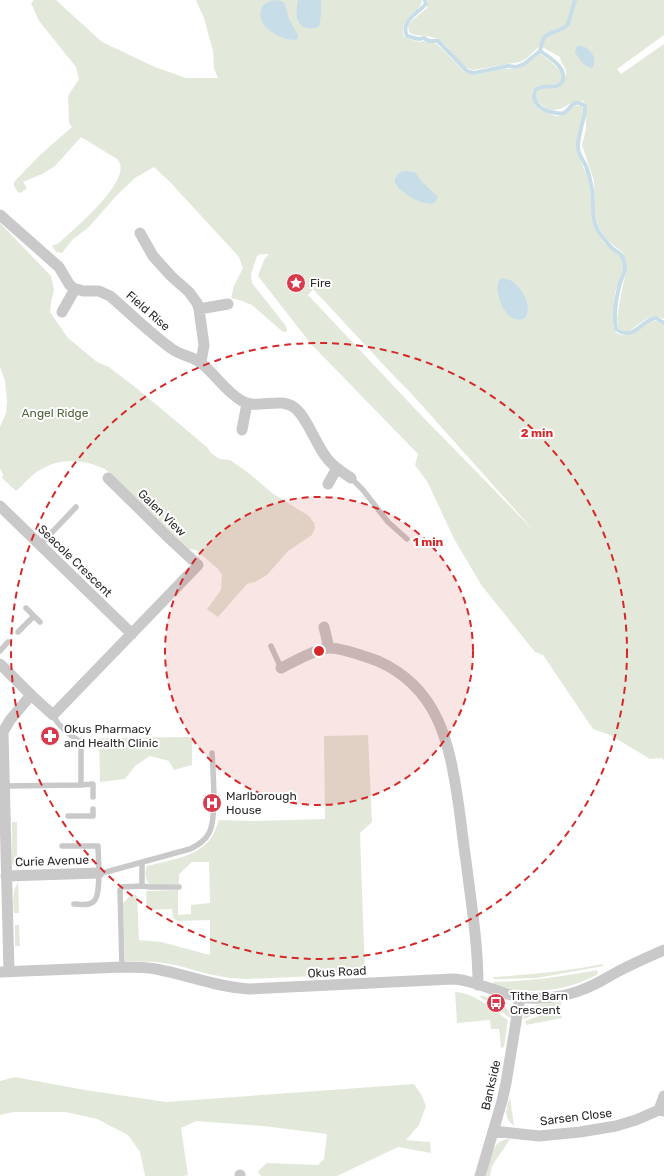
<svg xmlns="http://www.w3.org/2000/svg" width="664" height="1176" font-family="Rubik,sans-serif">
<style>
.green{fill:#e3e9da;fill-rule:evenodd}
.water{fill:#c7dde8}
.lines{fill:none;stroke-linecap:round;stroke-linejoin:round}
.stream{stroke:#c7dde8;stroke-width:4}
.service{stroke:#c9c9c9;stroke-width:5.5}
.minor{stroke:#c9c9c9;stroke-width:11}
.ring{fill:none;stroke:#d62828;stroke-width:2;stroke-dasharray:7 5}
.labels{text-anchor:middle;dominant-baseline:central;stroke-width:4;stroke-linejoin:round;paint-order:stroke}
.poi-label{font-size:12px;fill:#2c2c2c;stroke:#fff;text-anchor:start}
.street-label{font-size:12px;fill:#2c2c2c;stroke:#fff}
.park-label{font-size:12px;fill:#51643d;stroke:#fff}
.centre{fill:#d62828;stroke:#fff;stroke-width:2}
.ring-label{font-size:12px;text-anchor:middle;font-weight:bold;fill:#d62828;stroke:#fff;stroke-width:4;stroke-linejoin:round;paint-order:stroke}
</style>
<rect width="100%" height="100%" fill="#fff"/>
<path class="green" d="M34 0H56L102 42 155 67 186 78H218L214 69 213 51 204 18 196 0H422C422 13 398 15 404 37L419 42 424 41 437 44 464 71 470 74 475 75 504 69H513L523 66 540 54C546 58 574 77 557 83 548 87 540 83 532 90 531 103 537 109 548 113 551 114 554 116 557 116 568 116 572 102 582 106L583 109 577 145V152L588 178 590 188 592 215 594 226 603 242 619 255 622 258 623 264V269L615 293 613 325C614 331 617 335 623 335 637 337 645 320 655 321 658 321 662 324 664 325V760L662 758 650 759 610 735 593 729 543 655 535 652 482 586 454 539 428 483 415 465 418 454 311 344 258 276 264 260 269 254H261L257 256 251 274 252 283 286 326 287 330 286 332H283L252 305 242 301 231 298 234 286 243 268 239 257 170 182 154 167 135 178 117 195 88 228 73 239 62 253 56 252 52 246 59 243C73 230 127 185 120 164 120 162 118 161 117 159L81 137 55 166 42 174 23 182 27 188 21 193 18 192 14 186V182L40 155 72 127 69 123 68 96 79 79 76 67 39 21 31 3ZM313 289 394 376 409 391 535 532 419 413 308 295Z
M428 0H664V35L617 69 621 74 664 44V319C648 312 640 325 627 332L623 331 618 328 617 318 621 294 626 272V260L622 252 606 239 599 229 597 221 595 211 594 181 582 145 586 129V105L583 101C568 99 559 119 542 105 537 101 535 98 536 91 545 84 559 93 564 81 565 78 566 74 566 71 565 66 560 62 560 57L540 46 527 58 520 62 474 70C457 67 453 49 439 40 434 36 419 36 412 34L409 32 408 26 409 23 427 8Z
M0 223 51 276 54 290 51 303 50 312 68 338 97 362 109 367 140 391 208 448 210 452 215 456 220 459 230 460 250 474 272 493 309 516 314 523 315 528 312 535 288 551 267 575 255 582 247 584 218 617 207 609 221 590 222 575 218 569 196 550 189 549 105 469C81 458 56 457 34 474 28 479 22 486 16 491L2 478 3 474 0 469V427L6 413 7 401 5 381 0 367Z
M368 735 372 822 360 833 365 974 246 979 230 978 208 974 176 965 156 962 125 961 123 903 129 897 134 894 137 896 139 940 161 942 210 955V920L177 921 173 918 172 909 147 910 146 891 178 890V915L191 914V905L210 903 209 862H192L179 874V884L151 885C145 881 144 872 147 866 170 860 200 857 213 835 215 830 217 825 219 820L253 821 325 819 324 736Z
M192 737V765L174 770 169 761 150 756 135 766 125 779 100 782 99 738Z
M12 822H17V868L14 866 12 863Z
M18 882 19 913H14C13 902 12 892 18 882Z
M15 925H19L20 946H15Z
M603 964V966L537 978 494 979 493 977C530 975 567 971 603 964Z
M597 970 598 974C566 992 527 996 493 984V982C529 981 561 977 597 970Z
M455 992C475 993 492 1009 508 1020L504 1047 501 1048 499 1029H491L490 1020 457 1023Z
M481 995C494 1000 509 1003 512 1019L480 997Z
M561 1002V1005L523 1019C528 1002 547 1004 561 1002Z
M561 1008 562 1018 526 1025 525 1021Z
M15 1077 85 1090 166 1102 414 1084 421 1094 426 1106 419 1125 406 1140 430 1142 431 1153 398 1147 337 1176H262L259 1174 258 1171 267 1163 318 1165 324 1159 327 1134 263 1126 196 1121 181 1128 188 1175 184 1176H145L140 1152 128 1135 97 1119 66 1112H13L0 1115V1081Z
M510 1097 514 1126C503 1117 506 1109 510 1097Z
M510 1139 492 1166 490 1176H486C490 1161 491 1139 510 1139Z"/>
<path class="water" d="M275 0 282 1 285 4 289 19 298 35V39L295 40C285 40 277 36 269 30 256 20 257 2 275 0Z
M298 0H321V14L319 27C315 28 311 29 306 28 294 24 296 10 298 0Z
M577 46C587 44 600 58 592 68 584 67 579 59 575 52Z
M405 171 415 172 422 182 438 197 436 201 432 204C427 203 421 203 416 200 410 197 395 188 395 181 395 177 398 175 400 172Z
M504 278C504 279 510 280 510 280 520 285 531 302 527 314 527 316 525 317 524 319 519 320 515 320 511 317 502 312 493 288 500 279Z"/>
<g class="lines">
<path class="stream" d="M425 0 426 4C417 14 400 21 407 36 414 37 417 41 424 38L429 41H438L467 71 474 73 508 66 516 67 524 64 540 51
M540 51C549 57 566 67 563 80 562 83 559 85 556 86 548 88 544 84 535 90 531 102 540 109 551 112 555 113 560 114 564 113 569 110 571 104 576 103 580 102 582 104 585 106V111C583 123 578 135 578 147 578 154 583 160 586 166 588 172 590 178 591 184 595 200 590 216 598 231 602 237 607 243 612 248 617 252 623 254 624 261 627 271 621 278 619 287 616 300 613 316 616 329 632 341 639 324 652 319L656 318 664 323
M540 51C541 47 542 41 544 38 550 30 563 32 568 24L575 0"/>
<path class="service" d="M351 478 363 490 388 522 407 539
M40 545 76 507
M26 608 40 622
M18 632 34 616
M271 646 281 668
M0 651 8 642
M81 785 93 784V797
M4 786 81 785V742C72 737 57 725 53 715
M68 816H93V809
M62 846H98C98 856 102 897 93 902 89 906 80 904 74 904
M142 863V886L150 887H179
M99 873 106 872 190 849C198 845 205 841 209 833 217 818 213 772 212 753
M122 967 120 890 122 887 142 886"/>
<path class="minor" d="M0 215 59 267 69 284 73 288 83 291H99L110 296C130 313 151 334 172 349 181 356 194 356 202 364 216 375 226 392 242 401 258 410 280 396 295 408 308 419 315 443 326 457 332 466 342 472 351 478
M140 233 153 256 171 276 189 292 197 303 199 309 204 345 201 362
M199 309 228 304
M62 312 75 289
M242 430 247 403
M328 484 337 468
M0 506 132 634
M324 627 329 648
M0 664 31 695 10 720 3 732
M281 668C294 662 313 650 328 648 339 647 367 657 378 661 438 688 449 741 458 801 461 821 463 841 466 861 471 902 478 943 478 985
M31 695 53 715 198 565 170 539 108 478
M3 732 9 972
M6 876 99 873
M0 972 122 967C134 967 145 967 156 969 188 975 216 987 249 989L453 979C476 980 498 994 521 997 541 1000 565 997 584 989 596 985 606 978 617 972 632 964 648 957 664 950
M659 1110 664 1096
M493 1131 539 1136 580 1132 616 1126 636 1120 659 1110 664 1111
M240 1175V1176
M480 1176 502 1101 506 1083 520 997"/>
</g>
<circle cx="319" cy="651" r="154" fill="#d62828" fill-opacity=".12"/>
<g class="ring">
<circle cx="319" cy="651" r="154"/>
<circle cx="319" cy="651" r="308"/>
</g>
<defs>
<g id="sight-disc" transform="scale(1)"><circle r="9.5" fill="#d8394d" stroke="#fff"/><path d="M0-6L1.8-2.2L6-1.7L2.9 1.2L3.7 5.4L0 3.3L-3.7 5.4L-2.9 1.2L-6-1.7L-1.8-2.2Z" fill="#fff"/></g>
<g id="pharmacy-disc" transform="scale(1)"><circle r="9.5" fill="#d8394d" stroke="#fff"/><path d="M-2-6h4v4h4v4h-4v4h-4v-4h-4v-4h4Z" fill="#fff"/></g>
<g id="hospital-disc" transform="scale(1)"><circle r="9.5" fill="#d8394d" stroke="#fff"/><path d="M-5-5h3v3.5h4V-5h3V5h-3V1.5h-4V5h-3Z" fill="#fff"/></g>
<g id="bus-disc" transform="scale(1)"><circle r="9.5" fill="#d8394d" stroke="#fff"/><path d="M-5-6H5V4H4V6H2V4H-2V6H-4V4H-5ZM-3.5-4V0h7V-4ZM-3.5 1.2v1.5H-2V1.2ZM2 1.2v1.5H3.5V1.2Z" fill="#fff"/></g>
</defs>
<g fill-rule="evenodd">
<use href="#sight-disc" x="296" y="283"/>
<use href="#pharmacy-disc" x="50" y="736"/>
<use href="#hospital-disc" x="212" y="803"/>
<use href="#bus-disc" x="496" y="1003"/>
</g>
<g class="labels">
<g class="poi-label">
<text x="310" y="283">Fire</text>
<text x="64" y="729">Okus Pharmacy<tspan x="64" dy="14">and Health Clinic</tspan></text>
<text x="226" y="796">Marlborough<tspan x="226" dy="14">House</tspan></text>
<text x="510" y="996">Tithe Barn<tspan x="510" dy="14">Crescent</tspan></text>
</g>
<g class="street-label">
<text transform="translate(148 311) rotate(41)">Field Rise</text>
<text transform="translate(162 513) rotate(44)">Galen View</text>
<text transform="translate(75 561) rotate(44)">Seacole Crescent</text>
<text transform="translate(52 861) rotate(-2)">Curie Avenue</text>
<text transform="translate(337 972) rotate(-3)">Okus Road</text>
<text transform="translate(491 1085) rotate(-77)">Bankside</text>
<text transform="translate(576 1117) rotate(-7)">Sarsen Close</text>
</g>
<g class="park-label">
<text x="55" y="413">Angel Ridge</text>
</g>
</g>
<circle cx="319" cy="651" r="6" class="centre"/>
<g class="ring-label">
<text x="537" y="437">2 min</text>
<text x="428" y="546">1 min</text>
</g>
</svg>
